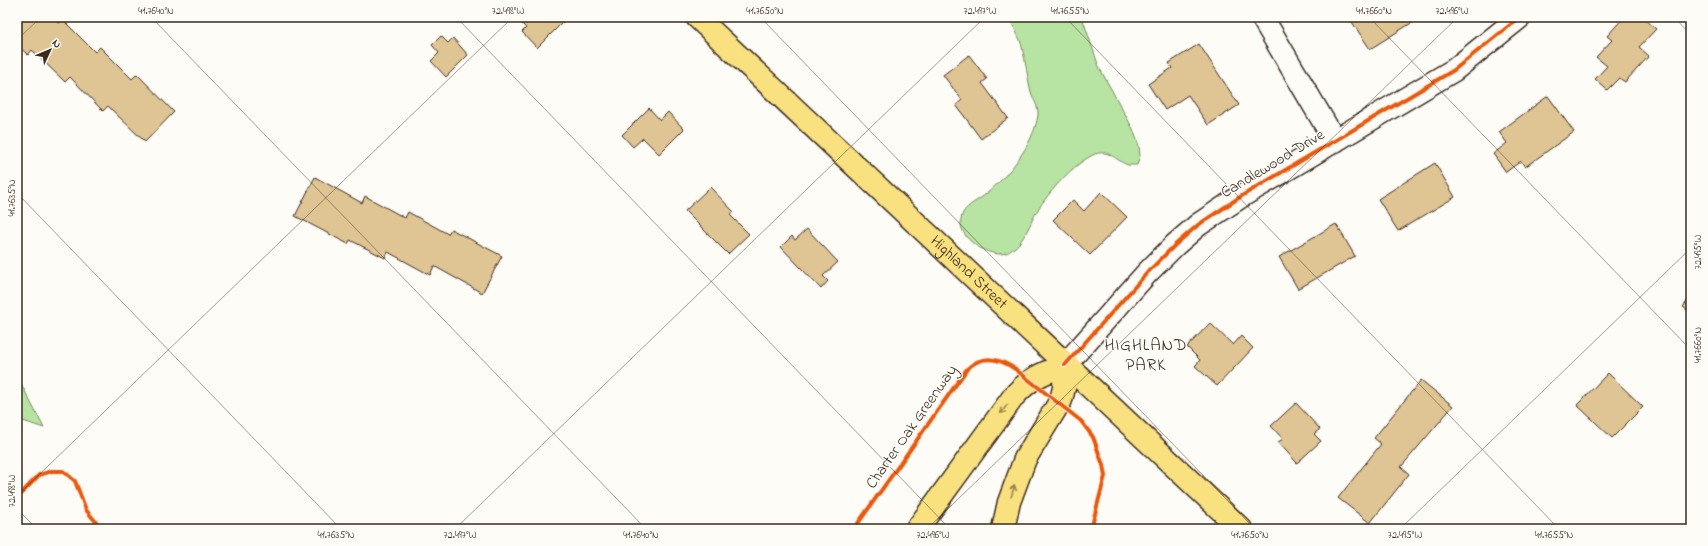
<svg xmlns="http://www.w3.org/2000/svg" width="1708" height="546" font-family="'Indie Flower',sans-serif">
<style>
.green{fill:#b7e4a2;stroke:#798760}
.building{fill:#dfc494;stroke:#3b2a1e}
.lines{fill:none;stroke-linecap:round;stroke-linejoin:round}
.minor-casing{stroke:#3b2a1e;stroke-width:25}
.major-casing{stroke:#3b2a1e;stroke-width:25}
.highway-casing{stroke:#3b2a1e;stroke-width:25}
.minor{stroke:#fdfcf7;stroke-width:22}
.major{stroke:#fae180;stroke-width:22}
.highway{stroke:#fae180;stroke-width:22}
.cycleway-casing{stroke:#fdfcf7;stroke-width:6}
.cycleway{stroke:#e8590c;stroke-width:4}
.oneway{stroke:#9a864f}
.ticks{fill:none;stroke:#3b2a1e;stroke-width:1;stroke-opacity:0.45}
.labels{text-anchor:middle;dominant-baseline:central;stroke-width:3;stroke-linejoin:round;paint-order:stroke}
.street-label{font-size:16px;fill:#3b2a1e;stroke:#fdfcf7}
.neighbourhood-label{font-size:17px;letter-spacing:1px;fill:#3b2a1e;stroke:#fdfcf7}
.neatline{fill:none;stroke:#3b2a1e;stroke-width:1.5}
.ticks-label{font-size:10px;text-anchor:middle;fill:#3b2a1e}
</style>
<rect width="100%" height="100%" fill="#fdfcf7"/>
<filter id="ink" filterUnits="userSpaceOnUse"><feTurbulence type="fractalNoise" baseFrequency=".025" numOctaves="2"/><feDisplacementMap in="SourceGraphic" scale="8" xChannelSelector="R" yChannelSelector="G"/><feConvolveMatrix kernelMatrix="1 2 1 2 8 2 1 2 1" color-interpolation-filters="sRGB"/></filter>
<g filter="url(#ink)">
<path class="green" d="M1009 17H1082L1099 67 1133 129 1139 146 1140 156 1137 165C1135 165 1131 165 1128 165 1116 161 1110 149 1095 154 1074 163 1049 192 1037 211 1030 223 1025 240 1013 249 1004 257 992 254 982 249 970 243 955 229 963 213 967 205 979 200 986 194 1008 176 1034 144 1038 115 1039 107 1033 99 1031 92 1027 77 1026 62 1022 47 1020 37 1013 27 1009 17Z
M17 376 44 428 17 419Z"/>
<path class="building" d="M17 17H52L59 23 63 20 95 52 100 47 132 79 137 74 174 112 145 142 108 106 103 111 70 77 65 82 32 50 28 55 17 45Z
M515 17H568L537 48 522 32 526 28Z
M1353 17H1421L1370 49 1350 19Z
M1624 17H1643L1656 29 1639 47 1649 56 1625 82 1619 78 1607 90 1595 79 1607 66 1596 57 1612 40 1607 36Z
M441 36 448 43 453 38 468 55 446 77 431 61 439 53 432 45Z
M1199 44 1239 105 1208 125 1188 95 1165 110 1148 84 1172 68 1169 63Z
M969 55 987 79 982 83 1008 118 981 139 956 105 962 100 943 75Z
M1548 96 1574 132 1525 167 1521 161 1506 172 1493 154 1507 143 1499 132Z
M649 108 660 120 668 112 684 129 659 154 643 138 633 147 622 135Z
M1435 163 1455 197 1398 231 1378 199Z
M315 177 362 203 365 196 405 218 408 212 448 234 451 229 502 256 482 293 434 266 430 275 388 252 385 258 350 240 348 244 295 216Z
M710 187 734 212 730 215 749 234 728 254 685 211Z
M1101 192 1127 217 1090 255 1053 220 1073 200 1084 211Z
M1336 224 1355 256 1298 289 1279 257Z
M807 229 838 262 823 276 828 281 821 289 781 247 792 236 795 240Z
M1691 296V313L1683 307Z
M1210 323 1233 345 1241 336 1253 348 1217 386 1195 366 1200 360 1187 347Z
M1608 373 1643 407 1612 438 1577 405Z
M1421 380 1453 406 1401 467 1409 474 1370 523 1338 498 1381 444 1374 438Z
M1296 403 1320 429 1314 434 1321 441 1297 463 1278 442 1283 439 1271 426Z"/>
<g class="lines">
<g class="minor-casing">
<path id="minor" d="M1262 17 1335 141
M1065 365 1147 273 1175 245 1198 225 1240 197 1454 70 1520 17"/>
</g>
<g class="major-casing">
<g id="major">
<path id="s1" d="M697 17 1241 529"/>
</g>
</g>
<g class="highway-casing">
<path id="highway" d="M917 529 1014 396C1030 378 1043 373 1065 365L1064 388 1061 400 1025 459 1009 502 1003 529"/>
</g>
<use href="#minor" class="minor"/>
<use href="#major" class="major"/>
<use href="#highway" class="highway"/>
<g class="cycleway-casing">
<path id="cycleway" d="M1065 365 1147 273 1175 245 1198 225 1240 197 1454 70 1520 17
M17 498 39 475 52 471H63L75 481 86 510 102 529
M854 529 967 369C982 354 999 358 1015 369L1081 421 1093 437 1103 465 1105 476 1091 529"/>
</g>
<use href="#cycleway" class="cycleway"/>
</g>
<defs><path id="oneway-shaft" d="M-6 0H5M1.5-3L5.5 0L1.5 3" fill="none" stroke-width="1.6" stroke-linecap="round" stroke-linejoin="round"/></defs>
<g class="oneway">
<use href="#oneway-shaft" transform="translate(1004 409) rotate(128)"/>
<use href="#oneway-shaft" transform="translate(1013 491) rotate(-72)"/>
</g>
</g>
<path class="ticks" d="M151 17 646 529M456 17 950 529M760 17 1255 529M1065 17 1559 529M1369 17 1691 350M1674 17 1691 35M17 40 41 17M17 193 341 529M17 496 513 17M17 509 37 529M455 529 985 17M927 529 1458 17M1400 529 1691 248"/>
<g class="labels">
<g class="street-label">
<text transform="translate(1273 164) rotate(-31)">Candlewood Drive</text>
<text stroke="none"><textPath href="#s1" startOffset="373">Highland Street</textPath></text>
<text transform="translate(912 427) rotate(-55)">Charter Oak Greenway</text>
</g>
<g class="neighbourhood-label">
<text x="1146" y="345">HIGHLAND<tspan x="1146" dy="20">PARK</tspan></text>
</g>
</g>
<rect width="1708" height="546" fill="none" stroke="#fdfcf7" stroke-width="44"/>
<g transform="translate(50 50) rotate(46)" stroke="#fdfcf7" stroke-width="3" paint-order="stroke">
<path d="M0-3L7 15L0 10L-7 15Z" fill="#3b2a1e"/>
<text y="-6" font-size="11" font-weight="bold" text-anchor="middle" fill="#3b2a1e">N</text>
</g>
<rect x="22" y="22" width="1664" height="502" class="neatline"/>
<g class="ticks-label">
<text x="156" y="14">41.7640°N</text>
<text x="508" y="14">72.498°W</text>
<text x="765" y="14">41.7650°N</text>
<text x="980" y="14">72.497°W</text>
<text x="1070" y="14">41.7655°N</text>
<text x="1374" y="14">41.7660°N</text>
<text x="1452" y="14">72.496°W</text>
<text transform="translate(11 198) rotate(-90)" y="4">41.7635°N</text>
<text transform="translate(1697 252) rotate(-90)" y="4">72.495°W</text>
<text transform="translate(1697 345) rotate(-90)" y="4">41.7660°N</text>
<text transform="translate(11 491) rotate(-90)" y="4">72.498°W</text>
<text x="336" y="538">41.7635°N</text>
<text x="460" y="538">72.497°W</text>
<text x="641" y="538">41.7640°N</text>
<text x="933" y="538">72.496°W</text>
<text x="1250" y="538">41.7650°N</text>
<text x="1405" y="538">72.495°W</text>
<text x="1554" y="538">41.7655°N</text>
</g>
</svg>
